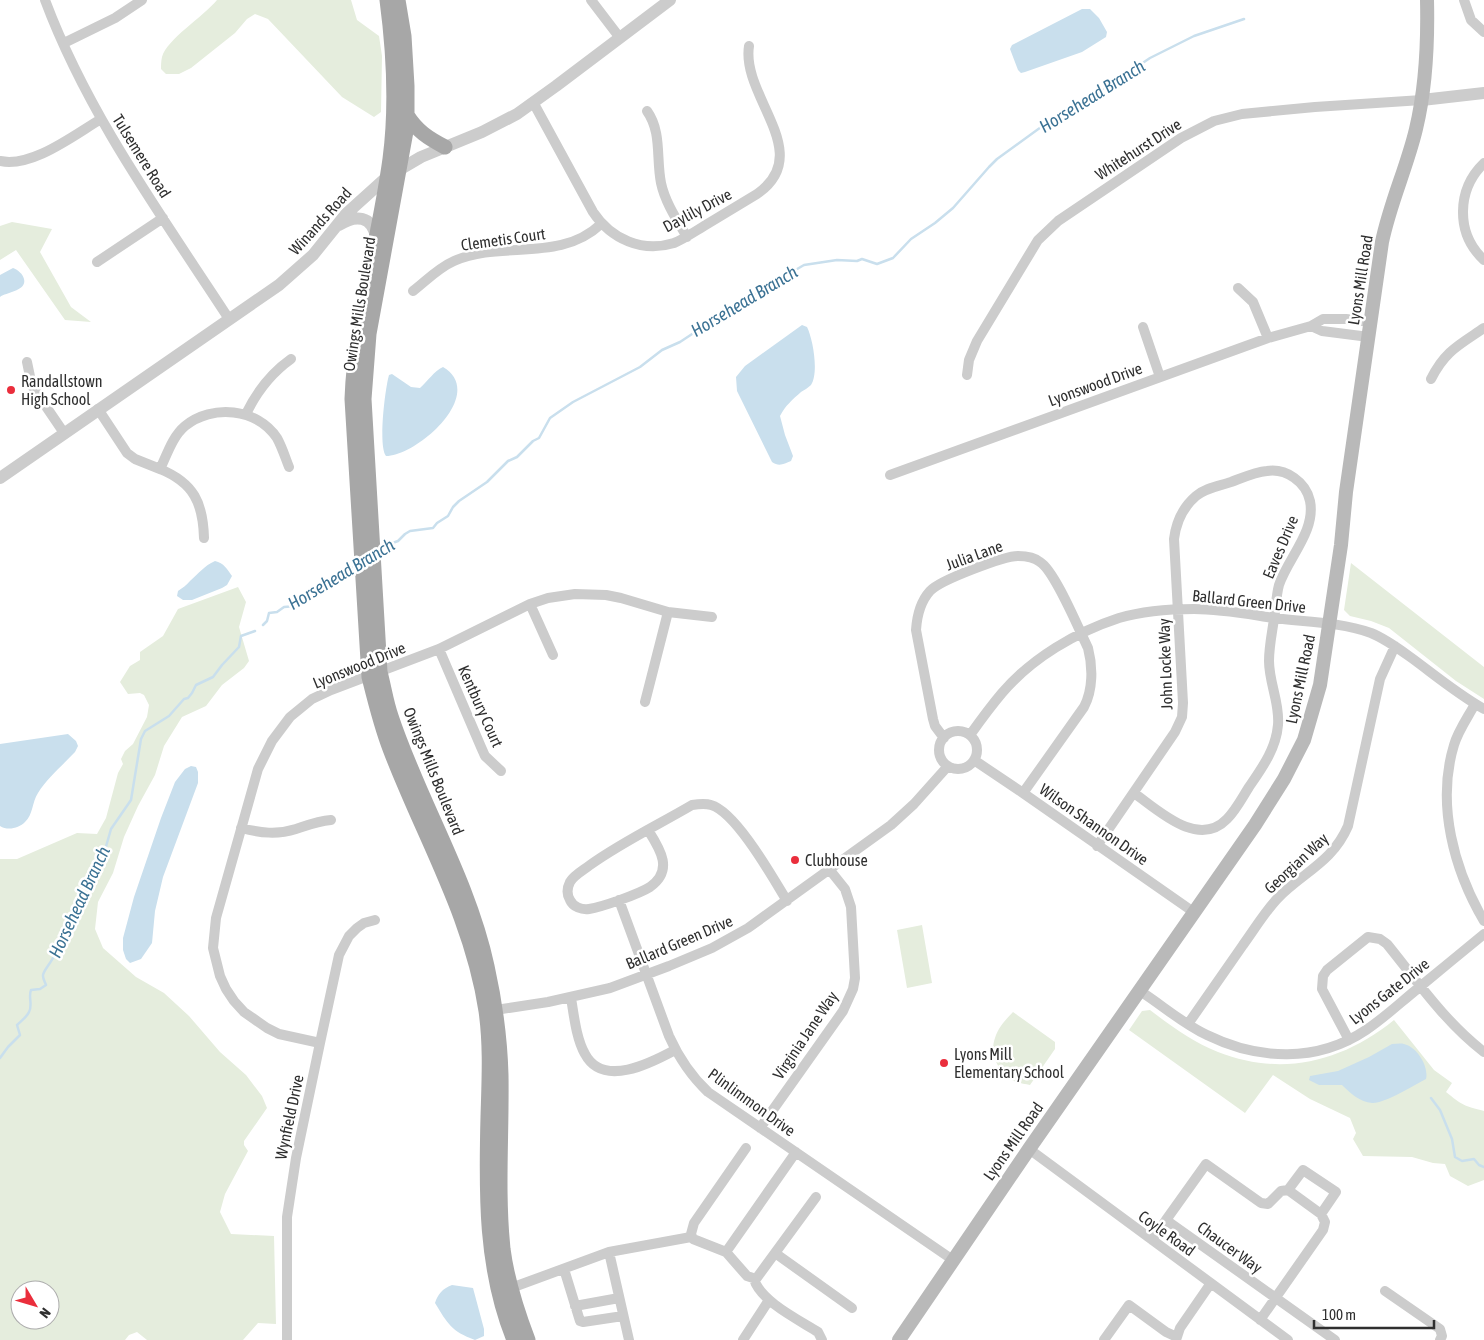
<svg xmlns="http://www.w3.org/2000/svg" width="1484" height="1340" font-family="'Asap Condensed',sans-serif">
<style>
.green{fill:#e5eddd;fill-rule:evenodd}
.water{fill:#c9dfed}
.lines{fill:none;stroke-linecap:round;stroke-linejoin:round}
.stream{stroke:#c9dfed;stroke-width:2.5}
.minor{stroke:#ccc;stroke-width:10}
.tertiary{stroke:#ccc;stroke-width:12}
.secondary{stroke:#b9b9b9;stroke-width:14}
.primary{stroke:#a7a7a7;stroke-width:15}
.poi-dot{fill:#ea2e3c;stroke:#fff;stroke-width:2}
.labels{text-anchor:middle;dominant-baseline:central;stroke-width:5;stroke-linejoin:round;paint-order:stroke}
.street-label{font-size:16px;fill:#2f2f2f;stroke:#fff}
.poi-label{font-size:16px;fill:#2f2f2f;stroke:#fff;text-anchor:start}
.water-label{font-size:18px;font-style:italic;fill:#3b7294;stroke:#fff}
</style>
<rect width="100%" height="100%" fill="#fff"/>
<path class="green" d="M217 0H351L357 20 379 36 382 56 381 112 374 117 342 97 268 19 255 14 247 19 235 33 191 68 179 74H166L161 69C161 66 161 61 162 57 167 39 203 17 217 0Z
M12 222 52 229 40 252 71 307 91 322 65 320 16 250 0 260V226Z
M1351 563 1484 667V699L1456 681 1389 628 1371 621 1350 616 1344 610Z
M238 587 246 602 239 627 249 661 244 668 222 685 206 706 182 717 164 746 155 775 138 806 124 837 113 873 98 902 95 929 103 948 136 977 164 993 189 1016 220 1052 246 1075 262 1096 267 1108 244 1141V1145L248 1151 225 1194 220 1212 231 1234 274 1236 276 1324 258 1323 243 1340H147L137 1332 129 1335 125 1340H0V859H17L77 833 97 834 106 818 118 773 123 764 121 759 125 751 133 744 147 717 149 705 144 695 140 693 128 694 120 682 130 666 140 660V652L163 636 178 609ZM20 1290H50V1320H20Z
M922 925 932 983 907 988 897 930Z
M1150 1010C1171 1026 1193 1042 1218 1052 1282 1077 1342 1062 1394 1020L1434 1070 1452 1083 1446 1092C1462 1105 1464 1106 1484 1111V1180L1468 1186 1450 1176 1445 1164 1433 1163 1412 1157 1363 1156 1353 1139 1356 1133 1350 1118 1310 1099 1273 1075 1245 1113 1129 1030 1142 1011Z
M1013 1012 1055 1042V1049L1030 1085C1025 1084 1019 1083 1014 1081 999 1074 989 1054 995 1038 998 1028 1006 1019 1013 1012Z"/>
<path class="water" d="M1082 9H1090L1099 18 1107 32 1106 37 1082 52 1025 72 1021 73 1018 70 1010 49 1012 45Z
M13 268C18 270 23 274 24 279 27 291 7 292 0 297V275Z
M802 325 807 327C813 339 819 373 811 385 808 388 804 390 801 392 793 399 785 406 780 416L785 435 793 456 791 461C784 464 779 467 772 462L737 391 736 377 745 366Z
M443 367C487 393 419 455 386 456 378 446 385 389 389 375L392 374 411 387 420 388C428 381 434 371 443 367Z
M215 561C224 563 227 569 232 576L227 585 222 588 192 600H183L177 596 178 591C182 588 187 585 190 581 199 573 204 566 215 561Z
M68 734 76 741 78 746 75 752C62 766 48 777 38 793 32 802 33 815 25 822 19 828 8 831 0 826V744Z
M191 766 196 767 198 772V783L163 877 155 911 152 943 141 959 130 963 126 959 123 950V938L134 897 161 818 175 782 185 769Z
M1392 1044C1396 1044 1400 1043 1404 1044 1417 1047 1429 1066 1426 1079 1414 1085 1384 1104 1372 1103 1360 1102 1350 1093 1342 1085H1319L1309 1080 1310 1076 1338 1071 1369 1057Z
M452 1285 473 1288 484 1329V1336L475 1340C451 1331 448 1324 435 1303 438 1294 442 1289 452 1285Z"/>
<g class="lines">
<path class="stream" d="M378 551 387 545 398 541 405 534 410 531 433 528 437 523 448 516 453 507 459 501 487 482 508 461 517 457 533 441 539 438 550 418 573 402 640 367 662 350 680 342 739 303 804 265 837 260 857 261 862 259 877 264 893 258 911 239 935 223 953 208 989 167 997 159 1070 106 1104 89 1150 58 1194 36 1244 19
M263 625 267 621 269 613 277 612 284 607 296 606 328 579 341 575 356 565
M0 1058 8 1047 20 1035 17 1025C21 1021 27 1017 29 1012 33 1005 28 997 31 990L40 989 46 985C45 982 43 979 43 976 42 970 58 958 58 941L68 931 73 915 90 886 93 869 97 860 105 850 111 829 131 800 141 739 145 731 169 716 184 699 188 698 192 693 196 685 213 677 222 665 239 647 241 636 255 631
M1431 1098 1440 1110 1452 1139 1455 1157 1462 1161 1474 1159 1479 1165 1484 1167"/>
<path class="minor" d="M45 0C88 115 162 216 229 319
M591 0 620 38
M1464 0 1471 20 1484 32
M64 43 115 18 142 0
M533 102 593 212C611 239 642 253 674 243 684 239 694 232 704 226 722 215 739 205 757 194 816 153 741 97 749 46
M647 111C662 132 656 158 661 183 665 202 677 220 687 237
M0 161C32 168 74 135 101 119
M1484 163C1457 189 1455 233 1484 260
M97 262 163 218
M1238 288 1253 302 1268 338
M413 291C426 281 438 268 454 261 502 240 560 263 601 224
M1311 326 1322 331 1369 337
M1143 327 1160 377
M27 362 32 386 64 433
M967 375 969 360 977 341 1038 240 1058 221 1181 138 1214 121 1242 114 1315 107 1422 100
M1431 379C1445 351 1459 345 1484 328
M98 409 127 453 135 459 160 469C167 455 172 437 185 426 212 404 257 408 277 438 282 447 285 457 289 467
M246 414C257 391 270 374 291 359
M160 469C194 483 203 503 204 538
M890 475 1268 338 1311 326 1323 319H1346L1371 322
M530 604 553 655
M439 649 481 747 485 756 501 771
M645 702 668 612
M1475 704C1468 717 1458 731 1454 745 1436 804 1454 870 1484 921
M939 750a19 19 0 1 1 38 0a19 19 0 1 1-38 0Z
M970 735C980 721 991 706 1002 693 1032 658 1076 632 1119 618 1143 611 1170 609 1194 609 1221 609 1247 614 1274 618 1305 622 1340 622 1371 633 1386 639 1399 649 1413 659 1436 676 1459 695 1484 709
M944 738 935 726 933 719 916 630C917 615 920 602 930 591 940 580 1004 556 1018 556 1026 556 1034 557 1040 562 1055 571 1079 630 1088 648 1093 667 1093 690 1084 707L1023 793
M974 760 1023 793 1195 913
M241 828C261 833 277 835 296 829 308 825 318 821 331 820
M648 830C660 849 674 870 650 887 639 894 602 907 589 909 582 910 573 907 570 900 567 895 567 888 570 882 574 875 584 870 590 865 622 842 658 825 692 805 698 804 705 803 711 805 736 812 773 878 787 901
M1097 846 1175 732 1182 717 1183 703 1174 539C1176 523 1182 508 1196 496 1205 488 1219 486 1231 482 1242 478 1255 472 1267 471 1286 468 1306 482 1310 501 1316 531 1288 558 1279 585 1276 596 1276 608 1274 619 1272 633 1269 647 1269 661 1269 683 1280 703 1278 725 1276 749 1262 768 1249 787 1242 798 1236 810 1227 819 1198 849 1158 810 1134 793
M619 900 669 1036C679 1058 691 1076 708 1092L953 1260
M1140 991C1162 1005 1183 1024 1207 1035 1258 1060 1317 1063 1366 1030 1384 1018 1400 1003 1416 990 1439 971 1461 953 1484 934
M571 998C574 1015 576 1038 585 1054 603 1088 651 1063 675 1050
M489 1011 548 1002 610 988 669 966 712 948 748 928 891 825 914 804 948 766
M1188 1024C1207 997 1225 971 1243 945 1254 930 1264 913 1277 899 1303 872 1332 863 1348 826L1380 679 1395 646
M1349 1040 1322 989 1323 976 1327 970 1368 937 1380 939 1387 944C1417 981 1445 1022 1484 1052
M320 1043 279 1034 267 1028 244 1012 234 1001 226 989 220 976 213 948 216 918 258 769 272 741 290 717 312 699 331 690 439 649 530 604 548 598 575 594 606 595 621 598 668 612 712 617
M760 1128 843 1011 853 989 855 978 851 907 845 889 829 869
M1029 1149 1288 1340
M796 1152 726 1252 747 1276 756 1279 816 1197
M1288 1190 1281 1191 1268 1204 1261 1203 1206 1164 1166 1220 1335 1340
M1152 1240 1166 1220
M609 1252 629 1340
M726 1252 693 1239 691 1234 694 1223 746 1148
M775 1253 852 1308
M564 1269 580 1321 583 1322 623 1316
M754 1279C760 1301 799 1320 818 1332L822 1340
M511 1288 609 1252 691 1237
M1385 1291 1440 1329 1442 1336 1440 1340
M575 1306 619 1298
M1260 1320 1323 1230 1325 1222 1321 1214 1336 1192 1303 1170 1288 1190 1321 1214
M287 1340V1217L296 1158 320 1043 339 955 349 936 357 928 364 923 375 920
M743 1340 769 1300
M1104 1340 1129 1305 1166 1332 1177 1337
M1176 1340 1180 1328 1211 1283"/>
<path class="tertiary" d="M1422 100 1484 93
M339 225C356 214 372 216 376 237
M0 478 279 285 313 255 346 214 387 177 421 157 482 132 517 114 556 86 670 0"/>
<path class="secondary" d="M899 1340 1029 1149 1255 825 1284 779 1304 740 1320 685 1341 545 1346 492 1382 242C1390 203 1407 167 1416 129 1426 87 1428 43 1427 0"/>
<path class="primary" d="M387 0C394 53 397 106 390 159 379 240 355 318 352 399L369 677C375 701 381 726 390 749 423 836 472 917 486 1011 491 1046 489 1082 488 1117 486 1193 485 1269 514 1340
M398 0 404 36 407 86V126L369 334 364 399 380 672C384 687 386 702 391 716 419 801 468 878 487 966 495 1002 500 1038 501 1075 502 1133 497 1191 503 1249 507 1280 517 1311 528 1340
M407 115C417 131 428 138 445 147"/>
</g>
<g class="poi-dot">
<circle cx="11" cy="390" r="5"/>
<circle cx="795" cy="860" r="5"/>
<circle cx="944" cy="1063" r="5"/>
</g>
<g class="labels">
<g class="street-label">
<text transform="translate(1138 149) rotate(-33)">Whitehurst Drive</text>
<text transform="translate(142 156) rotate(58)">Tulsemere Road</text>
<text transform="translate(697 210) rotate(-28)">Daylily Drive</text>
<text transform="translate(320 221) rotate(-48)">Winands Road</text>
<text transform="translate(503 239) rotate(-8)">Clemetis Court</text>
<text transform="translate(1360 280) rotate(-81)">Lyons Mill Road</text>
<text transform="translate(359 304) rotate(-81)">Owings Mills Boulevard</text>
<text transform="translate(1095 384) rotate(-20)">Lyonswood Drive</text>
<text transform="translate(1280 547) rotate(-67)">Eaves Drive</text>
<text transform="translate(974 555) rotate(-20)">Julia Lane</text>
<text transform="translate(1249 601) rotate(6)">Ballard Green Drive</text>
<text transform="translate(1165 664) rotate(-92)">John Locke Way</text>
<text transform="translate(359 665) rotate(-22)">Lyonswood Drive</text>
<text transform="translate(1300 679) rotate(-78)">Lyons Mill Road</text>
<text transform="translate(481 706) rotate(66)">Kentbury Court</text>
<text transform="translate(434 771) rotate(68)">Owings Mills Boulevard</text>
<text transform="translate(1094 824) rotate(35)">Wilson Shannon Drive</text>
<text transform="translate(1296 863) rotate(-43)">Georgian Way</text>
<text transform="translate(679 942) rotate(-23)">Ballard Green Drive</text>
<text transform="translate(1389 991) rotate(-38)">Lyons Gate Drive</text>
<text transform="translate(805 1035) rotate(-56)">Virginia Jane Way</text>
<text transform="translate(752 1102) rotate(36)">Plinlimmon Drive</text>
<text transform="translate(289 1117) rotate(-78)">Wynfield Drive</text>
<text transform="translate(1013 1141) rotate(-55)">Lyons Mill Road</text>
<text transform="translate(1167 1233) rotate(36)">Coyle Road</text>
<text transform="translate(1230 1247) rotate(36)">Chaucer Way</text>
</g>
<g class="poi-label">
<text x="21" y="381">Randallstown<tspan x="21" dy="18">High School</tspan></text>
<text x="805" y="860">Clubhouse</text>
<text x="954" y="1054">Lyons Mill<tspan x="954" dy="18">Elementary School</tspan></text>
</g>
<g class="water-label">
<text transform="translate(1092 96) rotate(-32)">Horsehead Branch</text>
<text transform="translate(744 301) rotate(-31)">Horsehead Branch</text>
<text transform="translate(341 574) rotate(-31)">Horsehead Branch</text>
<text transform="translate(79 902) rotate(-65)">Horsehead Branch</text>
</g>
</g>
<g transform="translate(35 1305) rotate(128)"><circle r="24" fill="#ffffff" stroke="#acacac"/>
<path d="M0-4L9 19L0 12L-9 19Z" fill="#ea2e3c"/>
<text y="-8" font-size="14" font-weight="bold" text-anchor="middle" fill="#2f2f2f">N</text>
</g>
<path d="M1314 1320v8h120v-8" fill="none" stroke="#2f2f2f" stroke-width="2.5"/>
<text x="1322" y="1320" font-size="15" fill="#2f2f2f" stroke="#ffffff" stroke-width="4" paint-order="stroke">100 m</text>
</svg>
